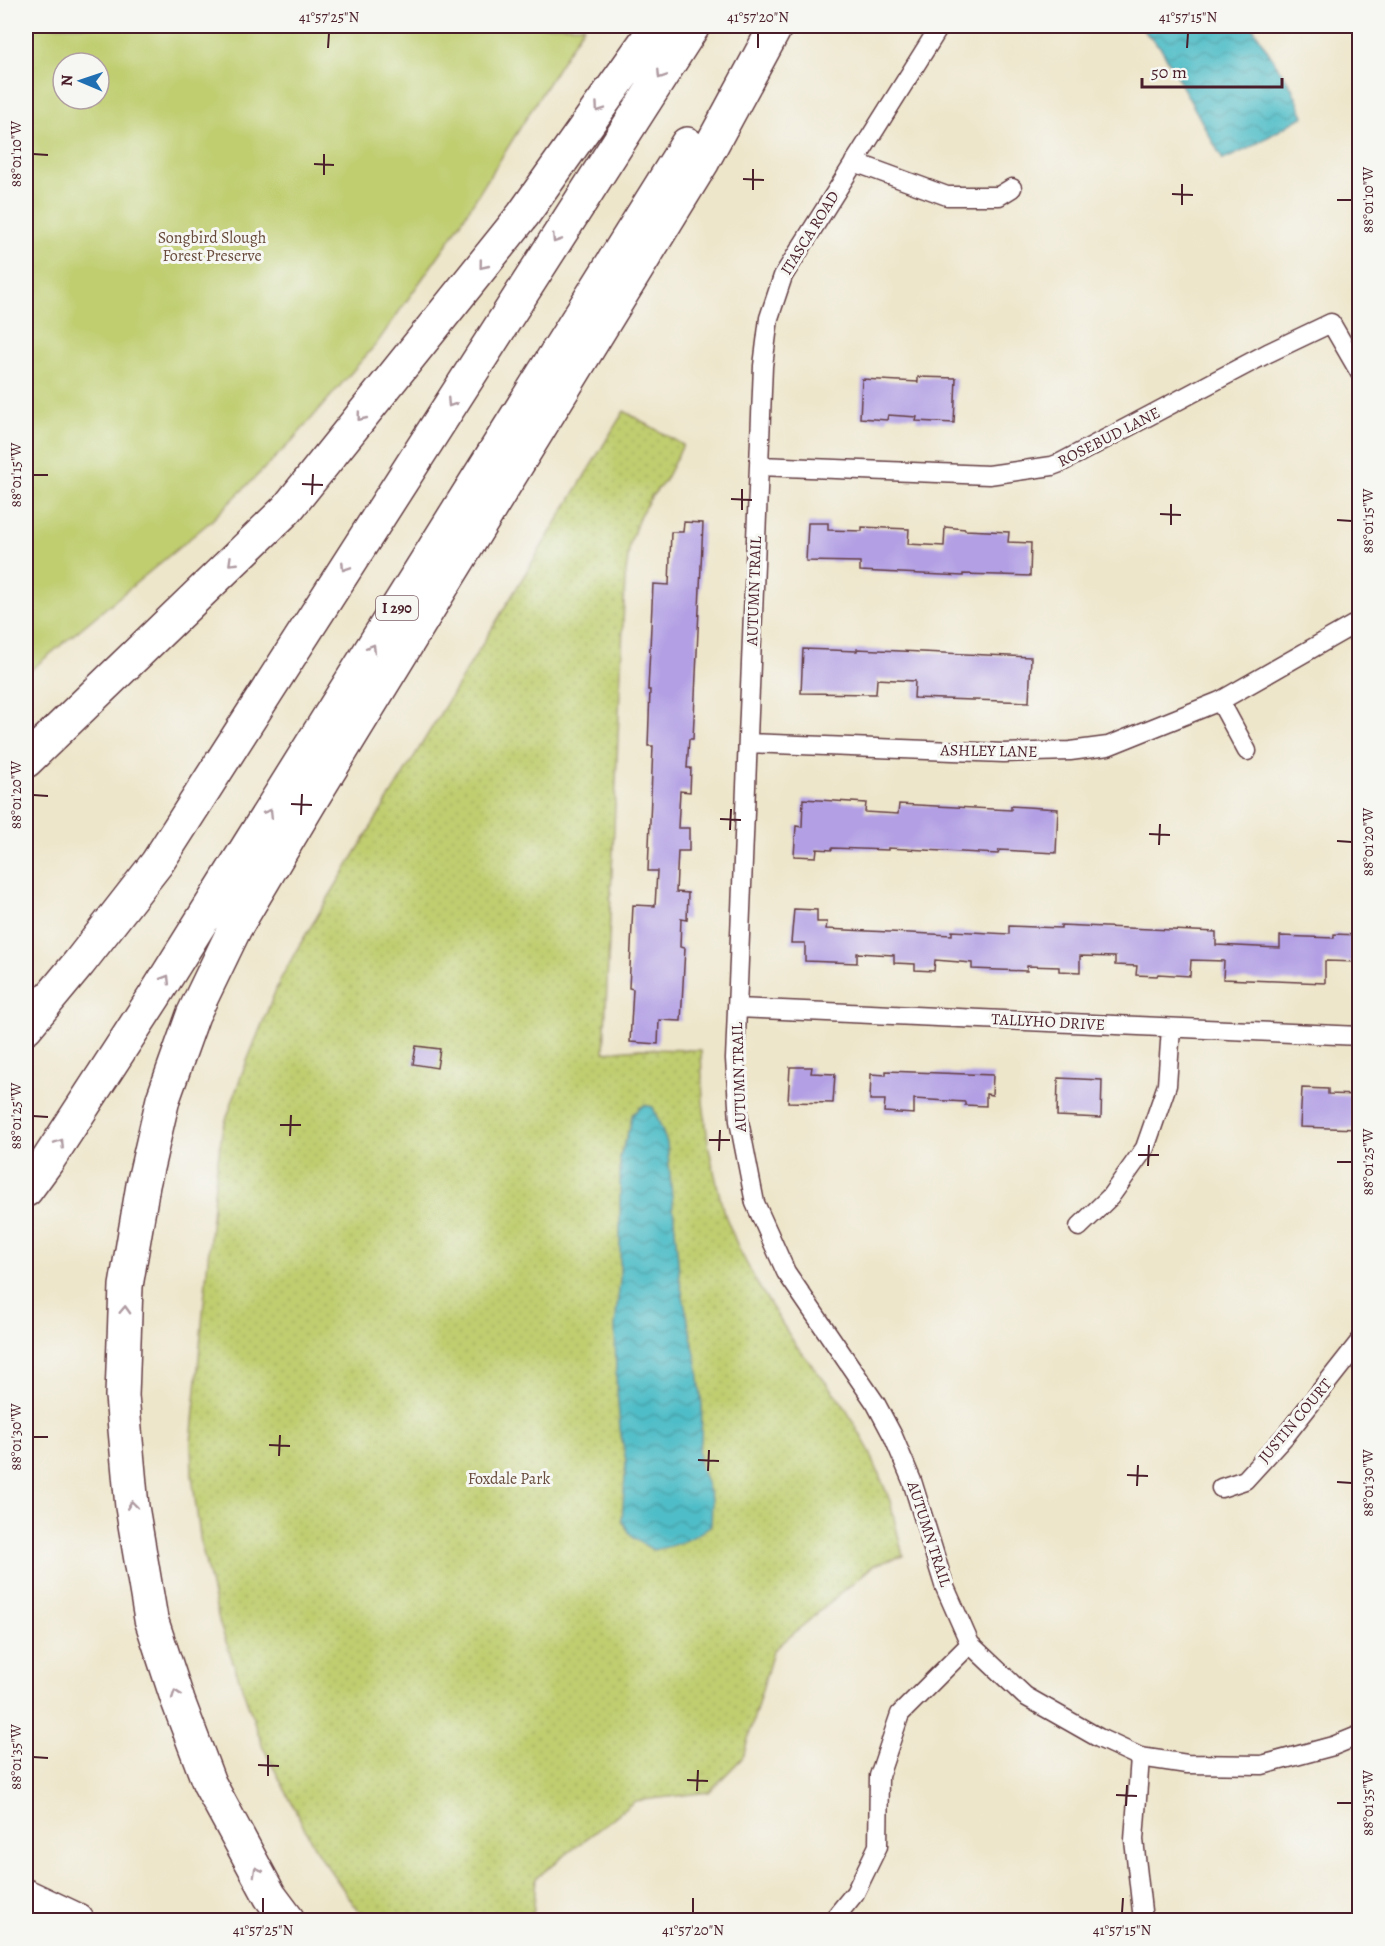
<svg xmlns="http://www.w3.org/2000/svg" width="1385" height="1946" font-family="Alegreya,serif">
<style>
.grass{fill:#c0ce70;stroke:#85764e;stroke-width:1.5;fill-rule:evenodd}
.park{fill:url(#park-dots);stroke:#85764e;stroke-width:1.5}
.water{fill:url(#water-waves);stroke:#4d6e79;stroke-width:1.5}
.building{fill:#b3a0e4}
.lines{fill:none;stroke-linecap:round;stroke-linejoin:round}
.street-casing{stroke:#633d43;stroke-width:21}
.highway-casing{stroke:#633d43;stroke-width:36}
.street{stroke:#fff;stroke-width:18}
.highway{stroke:#fff;stroke-width:33}
.oneway{stroke:#ae9aa0}
.ticks{fill:none;stroke:#4a1f2b;stroke-width:2}
.labels{text-anchor:middle;dominant-baseline:central;stroke-width:6;stroke-linejoin:round;paint-order:stroke}
.shield{fill:#f6f6f2;stroke:#7e6067;stroke-width:1.5}
.shield-label{font-size:15px;font-weight:bold;fill:#4a1f2b}
.street-label{font-size:16px;fill:#4a1f2b;stroke:#f6f6f2}
.park-label{font-size:16px;fill:#684b3c;stroke:#f6f6f2}
.neatline{fill:none;stroke:#4a1f2b;stroke-width:2}
.ticks-label{font-size:15px;text-anchor:middle;fill:#4a1f2b}
</style>
<defs>
<pattern id="park-dots" width="8" height="8" patternUnits="userSpaceOnUse" patternTransform="scale(1.5)"><rect width="8" height="8" fill="#c0ce70"/><path d="M2 2h.1M6 6h.1" fill="none" stroke="#a6b061" stroke-width="1.8" stroke-linecap="round"/></pattern>
<pattern id="water-waves" width="16" height="10" patternUnits="userSpaceOnUse" patternTransform="scale(1.5)"><rect width="16" height="10" fill="#50bdc7"/><path d="M0 5q4-4 8 0t8 0" fill="none" stroke="#4499a2"/></pattern>
</defs>
<rect width="100%" height="100%" fill="#f6f6f2"/>
<filter id="ink" filterUnits="userSpaceOnUse"><feTurbulence type="fractalNoise" baseFrequency=".0167" numOctaves="2"/><feDisplacementMap in="SourceGraphic" scale="12" xChannelSelector="R" yChannelSelector="G"/><feConvolveMatrix kernelMatrix="1 2 1 2 8 2 1 2 1" color-interpolation-filters="sRGB"/></filter>
<filter id="wash" filterUnits="userSpaceOnUse"><feTurbulence type="fractalNoise" baseFrequency=".008" numOctaves="4" result="noise"/><feDisplacementMap in="SourceGraphic" scale="24" xChannelSelector="R" yChannelSelector="G"/><feGaussianBlur stdDeviation="1.35" result="paint"/><feColorMatrix in="noise" values="0 0 0 0 0 0 0 0 0 0 0 0 0 0 0 0 0 1.4 0 .05"/><feComposite in="paint" operator="in"/></filter>
<g filter="url(#wash)">
<rect width="100%" height="100%" fill="#eee6cb"/>
<path class="grass" d="M26 26H584L451 238 377 343 291 442 211 521 26 674ZM63 63H99V99H63Z"/>
<path class="park" d="M624 411 683 445 664 482 651 497 640 515 630 543 625 579 604 1052 639 1049 701 1050 703 1102 709 1149 723 1210 739 1249 758 1285 795 1344 843 1404 869 1450 890 1501 903 1556 874 1565 773 1651 743 1757 709 1792 635 1801 536 1878 533 1920H365L317 1852 263 1747 220 1625 201 1544 192 1476 191 1443 216 1172 222 1132 241 1076 279 982 296 951Z"/>
<path class="water" d="M1139 26H1252L1277 66 1291 86 1304 116 1249 148 1223 160 1161 48Z
M644 1105 653 1107 667 1143 680 1282 698 1369 702 1406 701 1442 698 1451 700 1465 712 1501 711 1525C694 1539 676 1546 653 1550L633 1538 622 1521 626 1461 620 1429 616 1376 615 1326 620 1280V1156L630 1127 632 1115Z"/>
<g id="blocks">
<path class="building" d="M918 377 956 378 954 423 916 421 917 417 888 415 887 420 860 418 862 379 918 382Z
M684 522 703 523 693 739H689L687 768H691L690 792 680 791 678 828H689V851H678L676 892 688 893 687 920 681 919 680 947 685 948 681 1021 659 1020 658 1044 630 1042 633 989 629 988 633 905 655 906 657 871H648L653 746H648L650 690H648L653 584 669 585 671 532H683Z
M808 523H828V530L862 531V527L909 529 908 544 944 546 945 527 965 529V530L1009 532 1008 542 1031 543 1030 576 963 574V576L860 571V562L806 561Z
M803 649 857 651V649L1031 657 1029 702 914 698 915 681 877 679 876 694 801 693Z
M803 799 866 803 865 812 898 814 899 804 1011 810V806L1058 809 1056 853 999 850 998 854 888 848V850L832 848V850L817 849 816 857 794 856 796 826 802 827Z
M794 909 817 910V922H827L826 929 952 935V931L1009 934V926L1061 928V925L1216 932V945L1280 948V936L1334 938V934L1359 935V962L1325 961V983L1223 979 1224 961 1191 960 1190 976 1158 974 1157 976 1136 975 1137 966 1115 965V957L1080 956V972L1059 971V967L1027 966V971L972 969V963L935 960 934 971 915 970V964L894 963V955L857 953V963L805 961V943H791Z
M416 1046 440 1049 437 1068 413 1064Z
M790 1067H812L811 1073 835 1074 833 1103 788 1102Z
M886 1071 993 1075 992 1095 986 1094V1106L965 1105V1102L914 1099V1114L884 1112 885 1100H870L871 1074 886 1075Z
M1058 1078 1102 1080 1101 1118 1057 1116Z
M1302 1088 1328 1089V1094L1359 1095V1129L1300 1127Z"/>
</g>
</g>
<g filter="url(#ink)">
<use href="#blocks" fill-opacity="0" stroke="#633d43" stroke-width="1.5"/>
<g class="lines">
<g class="street-casing">
<path id="street" d="M940 26 783 276 769 318 763 366 735 1059 739 1121 755 1203 786 1272 876 1404 893 1436 912 1481 944 1585 970 1644 1025 1696 1099 1738 1140 1757 1187 1764 1262 1765 1333 1746 1360 1735
M854 162 947 196H999L1012 188
M759 466 989 475 1052 466 1060 463 1268 353 1331 323 1360 373
M1220 701 1247 751
M748 743 1004 753 1070 751 1108 746 1220 701 1360 621
M737 1008 1360 1036
M1079 1227 1110 1197 1145 1148 1167 1085 1171 1028
M1221 1488 1245 1480 1286 1435 1360 1341
M1140 1757 1134 1840 1143 1920
M833 1920 855 1893 878 1846 879 1776 900 1714 970 1644"/>
</g>
<g class="highway-casing">
<path id="highway" d="M26 761 287 509 523 215 657 26
M26 1027 79 963 157 863 693 26
M26 1190 48 1160 154 997 687 144
M26 1896 77 1920
M288 1920 270 1896 209 1783 178 1701 151 1619 132 1507 122 1396 126 1286 143 1185 163 1099 193 1015 235 928 313 797 703 161 776 26"/>
</g>
<use href="#street" class="street"/>
<use href="#highway" class="highway"/>
</g>
<defs><path id="oneway-chevron" d="M-2-3.5L2.5 0L-2 3.5" fill="none" stroke-width="1.6" stroke-linecap="round" stroke-linejoin="round" transform="scale(1.5)"/></defs>
<g class="oneway">
<use href="#oneway-chevron" transform="translate(661 75) rotate(123)"/>
<use href="#oneway-chevron" transform="translate(599 108) rotate(125)"/>
<use href="#oneway-chevron" transform="translate(556 239) rotate(123)"/>
<use href="#oneway-chevron" transform="translate(483 265) rotate(129)"/>
<use href="#oneway-chevron" transform="translate(451 403) rotate(123)"/>
<use href="#oneway-chevron" transform="translate(361 417) rotate(129)"/>
<use href="#oneway-chevron" transform="translate(232 562) rotate(136)"/>
<use href="#oneway-chevron" transform="translate(345 567) rotate(123)"/>
<use href="#oneway-chevron" transform="translate(372 648) rotate(-58)"/>
<use href="#oneway-chevron" transform="translate(269 813) rotate(-58)"/>
<use href="#oneway-chevron" transform="translate(166 979) rotate(-58)"/>
<use href="#oneway-chevron" transform="translate(60 1143) rotate(-57)"/>
<use href="#oneway-chevron" transform="translate(125 1310) rotate(-88)"/>
<use href="#oneway-chevron" transform="translate(132 1505) rotate(-97)"/>
<use href="#oneway-chevron" transform="translate(176 1694) rotate(-109)"/>
<use href="#oneway-chevron" transform="translate(257 1871) rotate(-119)"/>
</g>
</g>
<path class="ticks" d="M328 48 329 33M758 48V33M1187 48 1188 33M33 154 48 155M314 164 334 165M324 175V154M743 179 764 180M753 190V169M1172 194 1193 195M1337 200H1352M1182 205V184M33 475H48M302 484 323 485M312 495 313 474M731 499 752 500M742 510V489M1160 514 1181 515M1337 520 1352 521M1171 525V504M33 795 48 796M291 804 312 805M301 815 302 794M720 819 741 820M730 830 731 809M1149 834 1170 835M1337 841 1352 842M1159 845 1160 824M33 1116 48 1117M280 1125H301M290 1136 291 1115M709 1140H730M719 1151 720 1130M1138 1155H1159M1337 1162H1352M1148 1166 1149 1145M33 1437H48M269 1445 290 1446M279 1456 280 1435M698 1460 719 1461M708 1471 709 1450M1127 1475 1148 1476M1337 1482 1352 1483M1137 1486 1138 1465M33 1757 48 1758M258 1765 279 1766M268 1776V1755M687 1780 708 1781M697 1791 698 1770M1116 1795 1137 1796M1337 1803H1352M1126 1806 1127 1785M263 1913V1898M693 1913V1898M1122 1913 1123 1898"/>
<g class="labels">
<rect class="shield" x="376" y="596" width="42" height="24" rx="4.5"/>
<g class="shield-label">
<text x="397" y="608">I 290</text>
</g>
<g class="street-label">
<text transform="translate(810 233) rotate(-58)">ITASCA ROAD</text>
<text transform="translate(1109 437) rotate(-27)">ROSEBUD LANE</text>
<text transform="translate(754 591) rotate(-88)">AUTUMN TRAIL</text>
<text transform="translate(989 751) rotate(1)">ASHLEY LANE</text>
<text transform="translate(1048 1022) rotate(3)">TALLYHO DRIVE</text>
<text transform="translate(739 1077) rotate(-92)">AUTUMN TRAIL</text>
<text transform="translate(1295 1421) rotate(-50)">JUSTIN COURT</text>
<text transform="translate(929 1534) rotate(72)">AUTUMN TRAIL</text>
</g>
<g class="park-label">
<text x="212" y="238">Songbird Slough<tspan x="212" dy="18">Forest Preserve</tspan></text>
<text x="509" y="1479">Foxdale Park</text>
</g>
</g>
<rect width="1385" height="1946" fill="none" stroke="#f6f6f2" stroke-width="66"/>
<g transform="translate(81 81) rotate(272)"><circle r="28" fill="#f6f6f2" stroke="#b1a0a2" stroke-width="1.5"/>
<path d="M0-4.5L10 22L0 15L-10 22Z" fill="#1f6fb2"/>
<text y="-9" font-size="16" font-weight="bold" text-anchor="middle" fill="#4a1f2b">N</text>
</g>
<path d="M1142 78v9h140v-9" fill="none" stroke="#4a1f2b" stroke-width="3"/>
<text x="1151" y="78" font-size="18" fill="#4a1f2b" stroke="#f6f6f2" stroke-width="4.5" paint-order="stroke">50 m</text>
<rect x="33" y="33" width="1319" height="1880" class="neatline"/>
<g class="ticks-label">
<text x="329" y="22">41°57'25"N</text>
<text x="758" y="22">41°57'20"N</text>
<text x="1188" y="22">41°57'15"N</text>
<text transform="translate(16 154) rotate(-90)" y="5">88°01'10"W</text>
<text transform="translate(1368 200) rotate(-90)" y="5">88°01'10"W</text>
<text transform="translate(16 475) rotate(-90)" y="5">88°01'15"W</text>
<text transform="translate(1368 521) rotate(-90)" y="5">88°01'15"W</text>
<text transform="translate(16 795) rotate(-90)" y="5">88°01'20"W</text>
<text transform="translate(1368 842) rotate(-90)" y="5">88°01'20"W</text>
<text transform="translate(16 1116) rotate(-90)" y="5">88°01'25"W</text>
<text transform="translate(1368 1162) rotate(-90)" y="5">88°01'25"W</text>
<text transform="translate(16 1437) rotate(-90)" y="5">88°01'30"W</text>
<text transform="translate(1368 1483) rotate(-90)" y="5">88°01'30"W</text>
<text transform="translate(16 1757) rotate(-90)" y="5">88°01'35"W</text>
<text transform="translate(1368 1803) rotate(-90)" y="5">88°01'35"W</text>
<text x="263" y="1935">41°57'25"N</text>
<text x="693" y="1935">41°57'20"N</text>
<text x="1122" y="1935">41°57'15"N</text>
</g>
</svg>
